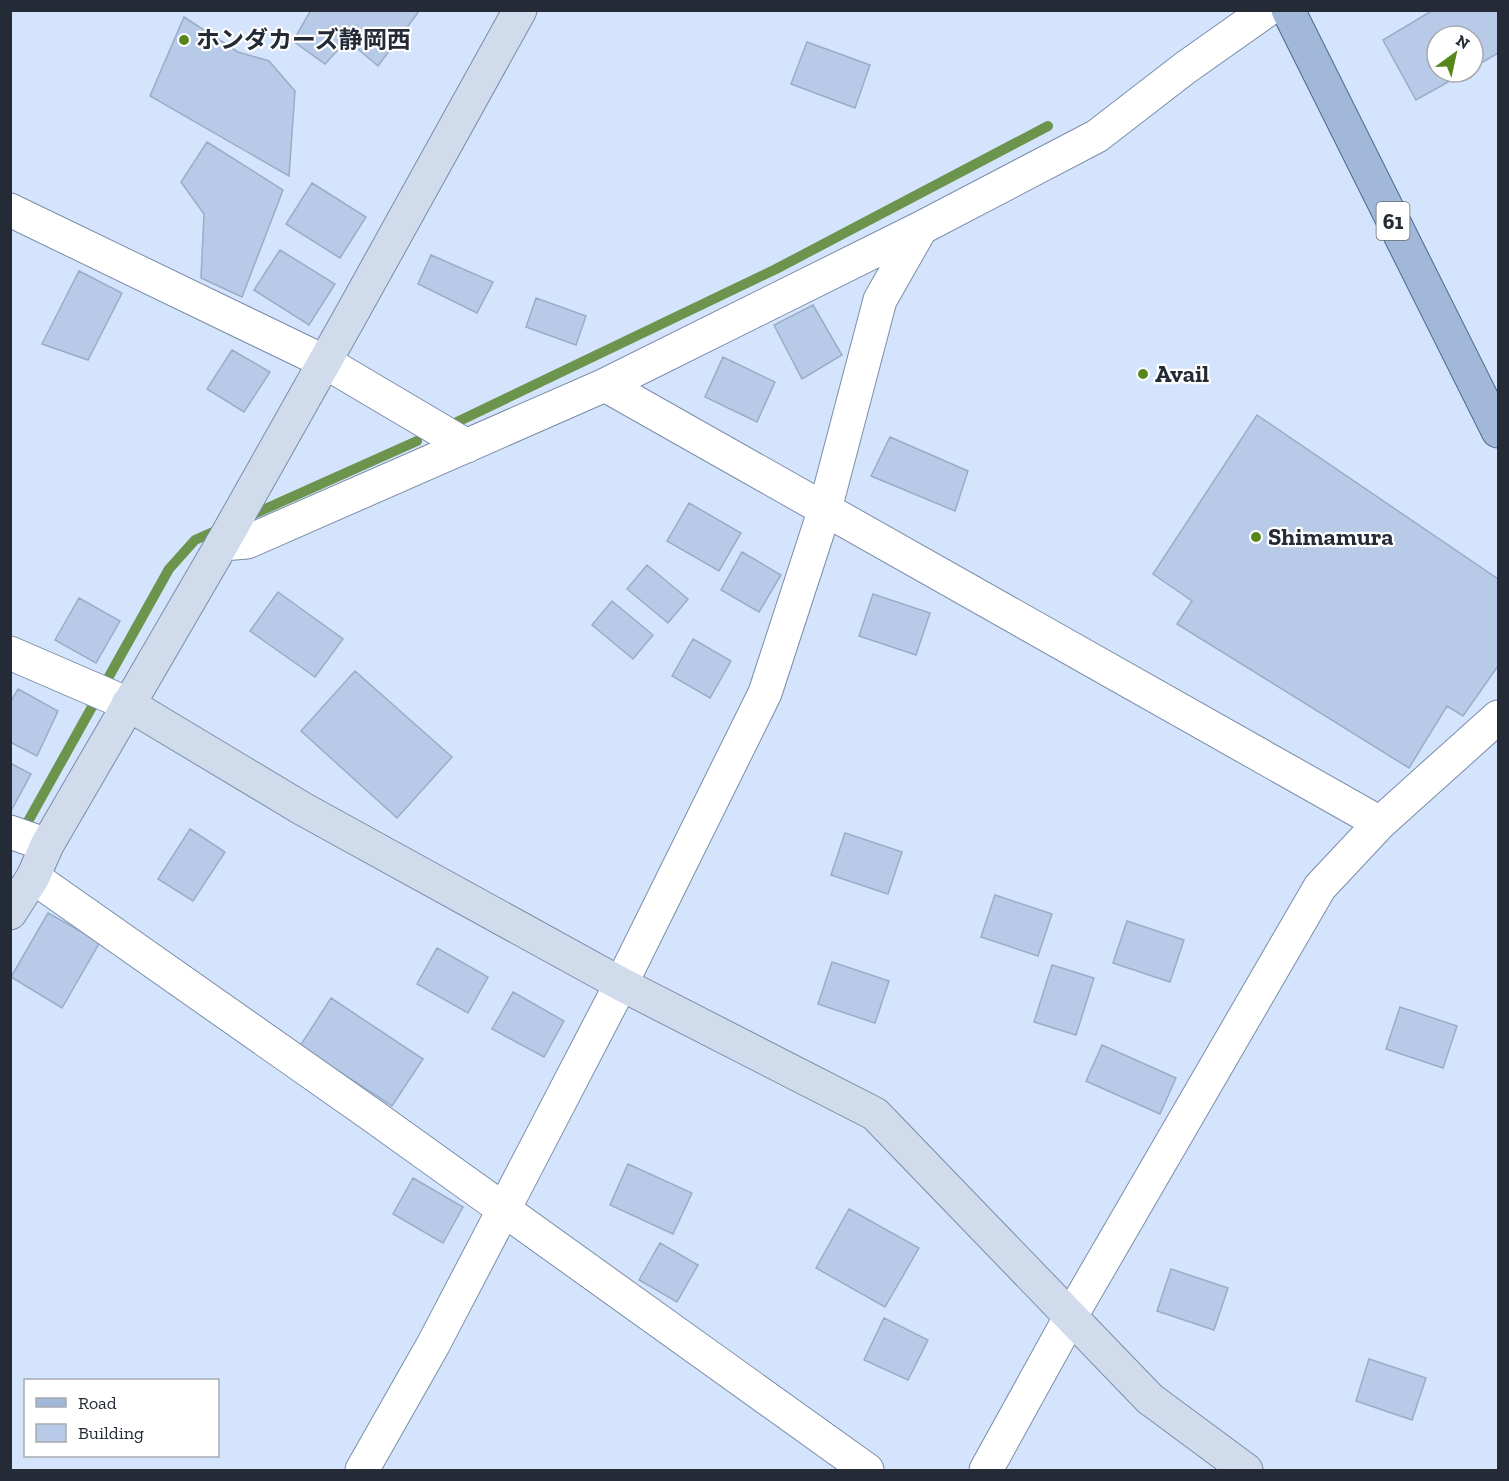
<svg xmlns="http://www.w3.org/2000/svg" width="1509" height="1481" font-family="'Zilla Slab','Noto Sans JP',serif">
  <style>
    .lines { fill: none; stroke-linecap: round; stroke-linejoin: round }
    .stream { stroke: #6d944c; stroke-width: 10 }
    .building { fill: #b7cbe8; stroke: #99acc8; stroke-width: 1.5 }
    .street-casing { stroke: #7b8da9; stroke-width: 35 }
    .secondary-casing { stroke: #7b8da9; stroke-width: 35 }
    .primary-casing { stroke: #4d6790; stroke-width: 35 }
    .street { stroke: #fff; stroke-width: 33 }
    .secondary { stroke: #d0dbec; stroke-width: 33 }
    .primary { stroke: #a1b8d9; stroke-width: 33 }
    .poi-dot { fill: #55871c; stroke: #fff; stroke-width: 2 }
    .labels { text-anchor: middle; stroke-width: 4.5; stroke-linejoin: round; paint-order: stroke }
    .shield { fill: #fff; stroke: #666b72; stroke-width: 1.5 }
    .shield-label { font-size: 22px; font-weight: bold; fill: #242b36 }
    .poi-label { font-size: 24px; font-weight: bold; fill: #242b36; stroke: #fff; text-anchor: start }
  </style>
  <rect width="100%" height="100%" fill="#d4e4fc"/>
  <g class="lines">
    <path class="stream" d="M 457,422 L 776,269 L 1048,126
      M 247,517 L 417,441
      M 20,823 L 26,825 L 169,569 L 195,540 L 222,528"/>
  </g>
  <path class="building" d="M 311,10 L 420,10 L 378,66 L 347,40 L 325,64 L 293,41 Z
    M 1433,10 L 1498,10 L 1498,53 L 1473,68 L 1473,36 L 1437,36 L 1437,72 L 1466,72 L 1416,100 L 1383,40 Z
    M 184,17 L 238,52 L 269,61 L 295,91 L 289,176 L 150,96 Z
    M 807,42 L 870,65 L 855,108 L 791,84 Z
    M 207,142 L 283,190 L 242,297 L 201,278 L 204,214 L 181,182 Z
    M 312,183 L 366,217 L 340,258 L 286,224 Z
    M 280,250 L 335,284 L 309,325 L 254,290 Z
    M 431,255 L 493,282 L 477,313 L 418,284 Z
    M 79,271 L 122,293 L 88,360 L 42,344 Z
    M 536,298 L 586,316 L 576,345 L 526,327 Z
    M 813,305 L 842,355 L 802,379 L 774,325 Z
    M 232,350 L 270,372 L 244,412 L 207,389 Z
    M 723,357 L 775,382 L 757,422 L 705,397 Z
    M 1257,415 L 1498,579 L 1498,666 L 1463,716 L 1447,706 L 1409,768 L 1177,624 L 1192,601 L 1153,574 Z
    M 890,437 L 968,471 L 955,511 L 871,476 Z
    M 689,503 L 741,533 L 719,571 L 667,541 Z
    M 742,552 L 781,575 L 759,612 L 721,590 Z
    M 647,565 L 688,599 L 668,623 L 627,589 Z
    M 278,592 L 343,639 L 315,677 L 250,631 Z
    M 873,594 L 930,613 L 916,655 L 859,636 Z
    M 79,598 L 120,621 L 96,663 L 55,640 Z
    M 612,601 L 653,635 L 633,659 L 592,625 Z
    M 693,639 L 731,661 L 710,698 L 672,676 Z
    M 355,671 L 452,757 L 397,818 L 301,731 Z
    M 18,689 L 58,711 L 37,756 L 10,742 L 10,703 Z
    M 10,763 L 31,774 L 12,809 L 10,808 Z
    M 190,829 L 225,852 L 193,901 L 158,879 Z
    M 845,833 L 902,852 L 888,894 L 831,875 Z
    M 995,895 L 1052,914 L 1038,956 L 981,937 Z
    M 48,913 L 100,942 L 62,1008 L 11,977 Z
    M 1127,921 L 1184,940 L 1170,982 L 1113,963 Z
    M 437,948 L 488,977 L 468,1013 L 417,984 Z
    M 832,962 L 889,981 L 875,1023 L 818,1004 Z
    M 1052,965 L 1094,978 L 1076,1035 L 1034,1022 Z
    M 513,992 L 564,1021 L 544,1057 L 492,1029 Z
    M 331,998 L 423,1059 L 392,1106 L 300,1046 Z
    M 1400,1007 L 1457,1026 L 1443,1068 L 1386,1049 Z
    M 1102,1045 L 1176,1078 L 1160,1114 L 1086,1081 Z
    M 628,1164 L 692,1193 L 673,1234 L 610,1205 Z
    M 413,1178 L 463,1207 L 443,1243 L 393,1214 Z
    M 849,1209 L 919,1248 L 885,1307 L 816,1268 Z
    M 660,1243 L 698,1265 L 677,1302 L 639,1280 Z
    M 1171,1269 L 1228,1288 L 1214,1330 L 1157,1311 Z
    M 884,1318 L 928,1340 L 908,1380 L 864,1360 Z
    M 1369,1359 L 1426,1378 L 1412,1420 L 1356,1401 Z"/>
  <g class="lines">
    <g class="street-casing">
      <path id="street" d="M 10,210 L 325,362 L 467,446
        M 605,385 L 1380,823
        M 222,544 L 247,542 L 605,385 L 921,228 L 1097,136 L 1185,68 L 1267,10
        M 10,653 L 128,704
        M 10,832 L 47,845
        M 33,877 L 369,1113 L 867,1470
        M 362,1470 L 433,1345 L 503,1211 L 621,984 L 765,693 L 825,509 L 880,300 L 921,228
        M 986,1470 L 1071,1316 L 1320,887 L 1380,823 L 1498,717"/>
    </g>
    <g class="secondary-casing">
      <path id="secondary" d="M 128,704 L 303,809 L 621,984 L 875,1114 L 1150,1399 L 1246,1470
        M 10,913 L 33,877 L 47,845 L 222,544 L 351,315 L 520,10"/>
    </g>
    <g class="primary-casing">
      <path id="primary" d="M 1288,10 L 1498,431"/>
    </g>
    <use href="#street" class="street"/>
    <use href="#secondary" class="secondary"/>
    <use href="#primary" class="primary"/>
  </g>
  <g class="poi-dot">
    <circle cx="184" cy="40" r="6"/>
    <circle cx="1143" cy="374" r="6"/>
    <circle cx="1256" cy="537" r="6"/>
  </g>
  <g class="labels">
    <rect class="shield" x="1376.5" y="202" width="33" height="38" rx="4.5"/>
    <g class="shield-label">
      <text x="1393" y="229">61</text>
    </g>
    <g class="poi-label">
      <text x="196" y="48">ホンダカーズ静岡西</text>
      <text x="1155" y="382">Avail</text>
      <text x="1268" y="545">Shimamura</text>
    </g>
  </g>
  <rect width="1509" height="1481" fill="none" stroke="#242b36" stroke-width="24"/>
  <rect x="24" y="1379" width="195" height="78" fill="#ffffff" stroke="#a7aaaf" stroke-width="1.5"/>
  <rect x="36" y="1398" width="30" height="9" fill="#a1b8d9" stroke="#a7aaaf" stroke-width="1.5"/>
  <text x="78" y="1409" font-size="18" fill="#242b36">Road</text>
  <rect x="36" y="1424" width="30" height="18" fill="#b7cbe8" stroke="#a7aaaf" stroke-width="1.5"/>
  <text x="78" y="1439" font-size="18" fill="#242b36">Building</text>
  <g transform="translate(1455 54) rotate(33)"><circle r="28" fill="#ffffff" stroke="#a7aaaf" stroke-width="1.5"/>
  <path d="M0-4.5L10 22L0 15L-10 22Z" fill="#55871c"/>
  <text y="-9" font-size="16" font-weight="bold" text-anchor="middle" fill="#242b36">N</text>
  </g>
</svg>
